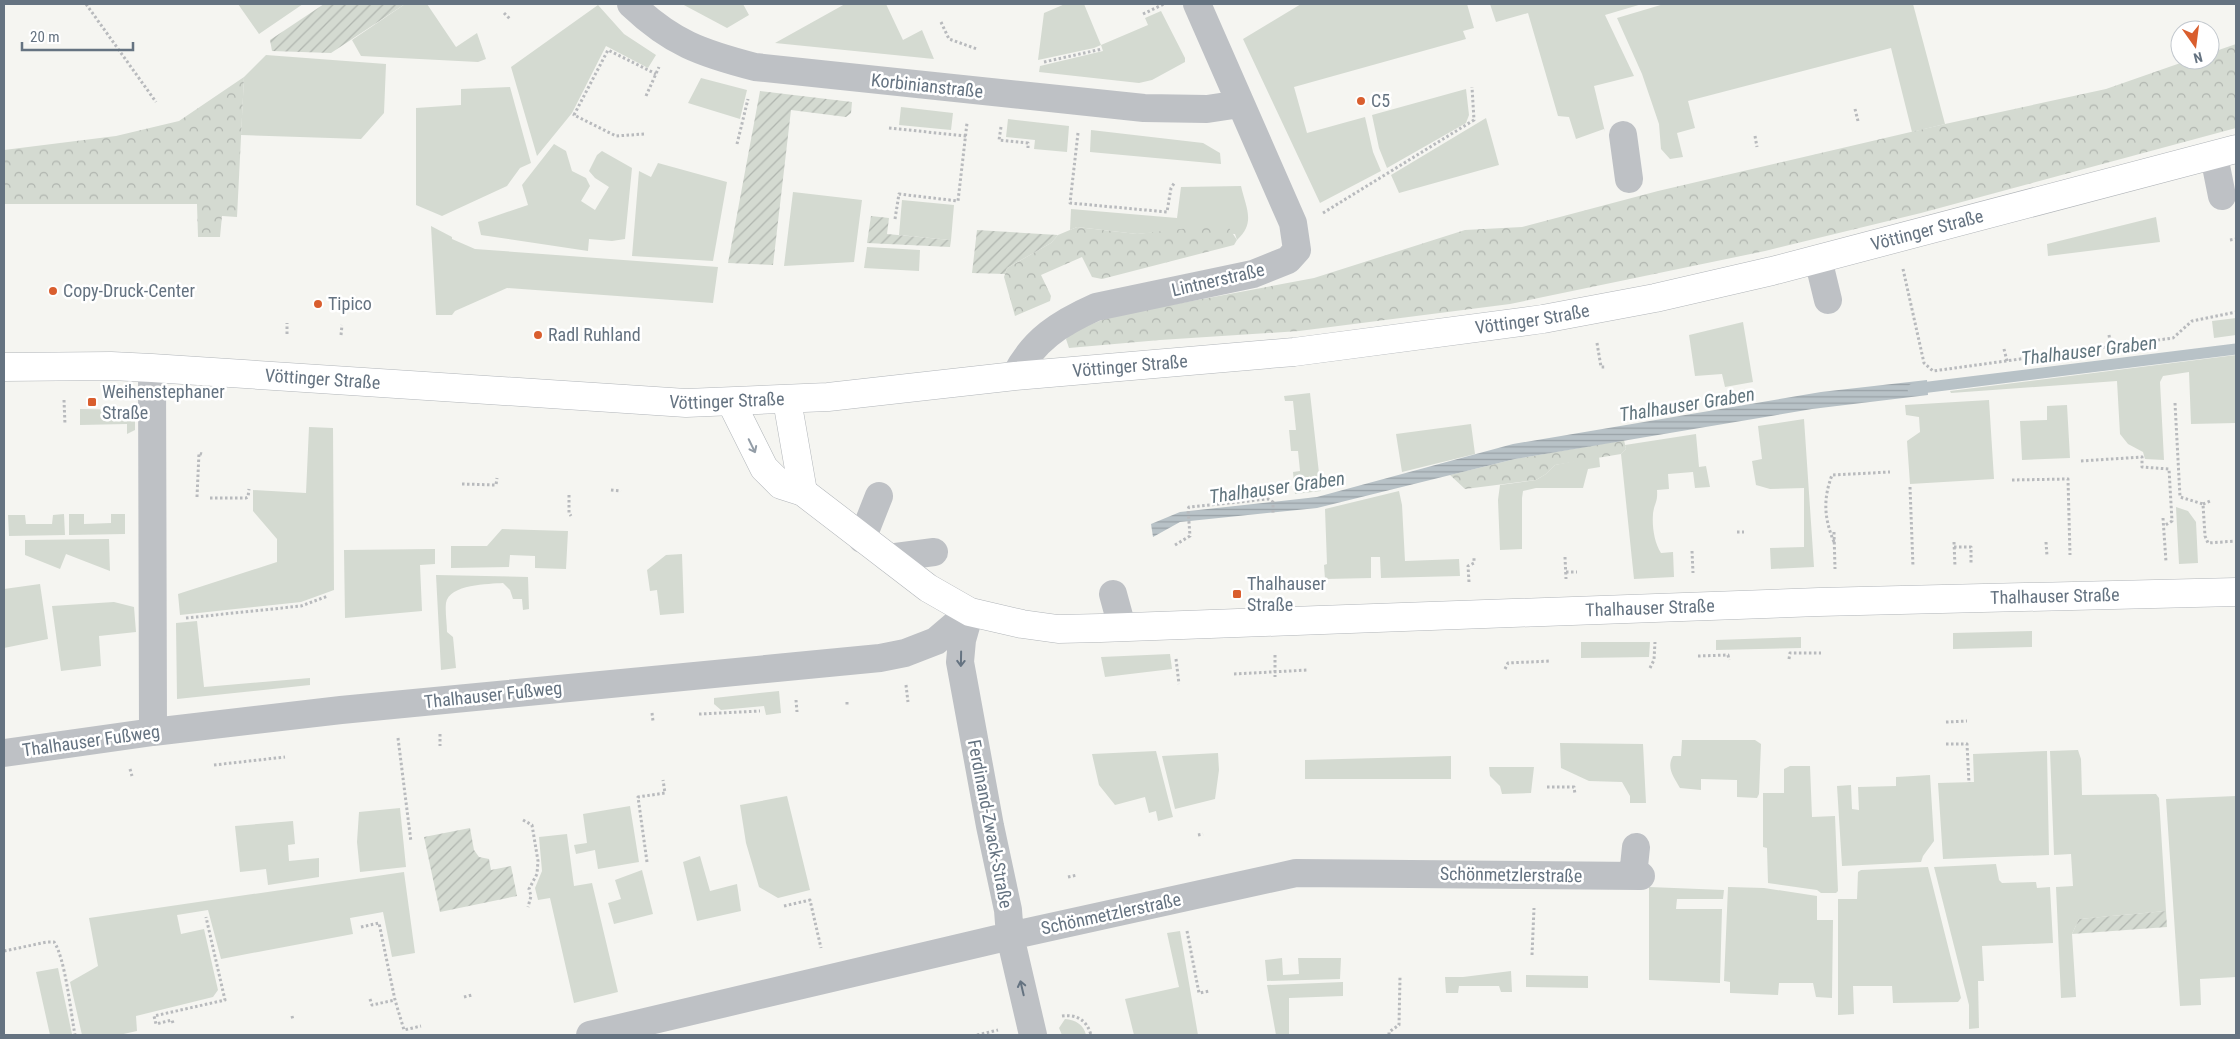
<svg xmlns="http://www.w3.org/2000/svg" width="2240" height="1039" font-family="'Roboto Condensed',sans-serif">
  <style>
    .grass { fill: #d4dad1 }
    .forest { fill: url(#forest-crowns) }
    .garden { fill: url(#garden-furrows) }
    .water { fill: url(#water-rules) }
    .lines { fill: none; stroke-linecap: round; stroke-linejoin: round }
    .stream { stroke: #b8c2c7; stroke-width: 11 }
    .major-casing { stroke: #b1b5b9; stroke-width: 29 }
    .path { stroke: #b8babd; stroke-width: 3; stroke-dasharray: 2.5 2.5; stroke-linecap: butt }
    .minor { stroke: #bec1c5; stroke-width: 28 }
    .major { stroke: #fff; stroke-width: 28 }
    .oneway { stroke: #939da7 }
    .oneway2 { stroke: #657381 }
    .poi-dot { fill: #d95e2e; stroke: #fff; stroke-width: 2 }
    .labels { text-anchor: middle; stroke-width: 5; stroke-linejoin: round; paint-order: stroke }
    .street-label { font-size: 18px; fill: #657381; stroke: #fff }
    .poi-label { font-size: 18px; fill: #657381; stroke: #fff; text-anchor: start }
    .water-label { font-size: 19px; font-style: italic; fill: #61757e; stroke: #fff }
  </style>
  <defs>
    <pattern id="forest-crowns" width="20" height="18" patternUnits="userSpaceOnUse" patternTransform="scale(1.25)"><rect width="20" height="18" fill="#d4dad1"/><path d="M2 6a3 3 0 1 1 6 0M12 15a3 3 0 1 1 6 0" fill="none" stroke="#b0b5af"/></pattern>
    <pattern id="garden-furrows" width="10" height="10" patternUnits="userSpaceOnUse" patternTransform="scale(1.25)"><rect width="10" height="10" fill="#d4dad1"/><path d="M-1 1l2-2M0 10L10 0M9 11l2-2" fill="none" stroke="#b0b5af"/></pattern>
    <pattern id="water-rules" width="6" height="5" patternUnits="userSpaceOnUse" patternTransform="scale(1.25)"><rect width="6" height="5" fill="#b8c2c7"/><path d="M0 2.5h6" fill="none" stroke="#99a2a7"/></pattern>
  </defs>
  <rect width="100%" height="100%" fill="#f5f5f1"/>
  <path class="grass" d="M 238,4 L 303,4 L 259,34 Z
    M 405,4 L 427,4 L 456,47 L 477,33 L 486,59 L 478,62 L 361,56 L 352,40 Z
    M 682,4 L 743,4 L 749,15 L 727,28 Z
    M 845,4 L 886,4 L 903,40 L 922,30 L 934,59 L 775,43 Z
    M 1065,4 L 1084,4 L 1101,45 L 1148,25 L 1145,18 L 1161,11 L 1185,58 L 1185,62 L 1152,80 L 1139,83 L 1039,72 L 1040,66 L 1103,51 L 1101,45 L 1094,48 L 1038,60 L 1044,13 Z
    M 1301,4 L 1467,4 L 1474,28 L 1463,31 L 1466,39 L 1294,87 L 1307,133 L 1365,117 L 1373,152 L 1381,171 L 1320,203 L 1243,39 Z
    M 1490,4 L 1642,4 L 1605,15 L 1634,76 L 1594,86 L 1605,132 L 1604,129 L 1576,139 L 1569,117 L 1558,116 L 1528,13 L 1496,22 Z
    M 1664,4 L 1913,4 L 1945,124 L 1912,132 L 1891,48 L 1688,101 L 1695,128 L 1677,133 L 1683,157 L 1670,159 L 1661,149 L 1659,124 L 1642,74 L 1617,18 Z
    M 598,5 L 624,34 L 656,55 L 648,68 L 606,46 L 572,113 L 537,156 L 511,67 Z
    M 266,55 L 386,64 L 384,113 L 361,139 L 241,135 L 244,77 Z
    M 701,78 L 747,90 L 740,119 L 688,103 Z
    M 510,87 L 531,163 L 520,168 L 507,186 L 442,216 L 416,205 L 416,108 L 461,105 L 461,89 Z
    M 1466,89 L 1469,115 L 1466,123 L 1387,168 L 1379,148 L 1372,115 Z
    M 901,107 L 953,113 L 951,130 L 899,125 Z
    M 1486,118 L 1499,165 L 1399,193 L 1391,175 Z
    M 1008,119 L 1069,126 L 1067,152 L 1034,149 L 1035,140 L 1006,137 Z
    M 1091,130 L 1203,143 L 1220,153 L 1221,164 L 1090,152 Z
    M 554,144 L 566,151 L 572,171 L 586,178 L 590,186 L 581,201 L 595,210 L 609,187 L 595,178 L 589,171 L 597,155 L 602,151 L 632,168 L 625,239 L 612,241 L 589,239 L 588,251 L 481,235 L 478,222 L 528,205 L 522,185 Z
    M 658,163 L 727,182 L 713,261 L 632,256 L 639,171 L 651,177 Z
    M 1241,186 C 1246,208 1256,223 1237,240 L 1235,234 L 1170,231 L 1137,234 L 1077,227 L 1070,230 L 1071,209 L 1177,218 L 1181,187 Z
    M 793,192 L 862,200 L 854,262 L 784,266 Z
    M 902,200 L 954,205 L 951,240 L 899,235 Z
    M 2156,217 L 2160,242 L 2048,256 L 2047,244 Z
    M 431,226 L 452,237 L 452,239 L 475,249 L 718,267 L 713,303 L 507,288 L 455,311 L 452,315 L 436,315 Z
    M 867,247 L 920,250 L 919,271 L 864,268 Z
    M 2236,318 L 2236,335 L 2214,338 L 2212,321 Z
    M 1743,322 L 1753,382 L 1725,387 L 1722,374 L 1695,376 L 1689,335 Z
    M 2236,355 L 2236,423 L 2191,424 L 2189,372 L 2163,376 L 2160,382 L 2164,460 L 2145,459 L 2143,452 L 2128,444 L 2120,434 L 2117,381 L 1951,393 L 1950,391 Z
    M 1310,393 L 1321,491 L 1295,494 L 1293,472 L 1300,471 L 1298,451 L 1291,451 L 1289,430 L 1296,430 L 1293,401 L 1285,401 L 1284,396 Z
    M 1989,400 L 1994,479 L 1910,484 L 1907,441 L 1920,432 L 1919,417 L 1906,415 L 1905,405 Z
    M 2067,405 L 2070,458 L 2022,460 L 2020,421 L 2047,420 L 2047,406 Z
    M 80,409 L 135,410 L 135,430 L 127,434 L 127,424 L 80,425 Z
    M 1804,419 L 1814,567 L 1771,569 L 1770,548 L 1804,547 L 1804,488 L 1770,489 L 1756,485 L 1752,461 L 1762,459 L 1758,426 Z
    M 1471,424 L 1475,454 L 1402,472 L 1396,434 Z
    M 309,427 L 333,428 L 334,590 L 301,602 L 180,615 L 178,594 L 277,562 L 277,539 L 253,511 L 253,490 L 306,493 Z
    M 1696,434 L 1699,467 L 1706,466 L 1710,487 L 1695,488 L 1693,472 L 1668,474 L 1669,489 L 1657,490 C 1658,503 1654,504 1653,514 C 1652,526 1654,542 1661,553 L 1673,552 L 1674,577 L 1634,579 L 1621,454 L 1626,449 L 1625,445 Z
    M 1599,456 L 1600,467 L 1588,469 L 1583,488 L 1536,488 L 1523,491 L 1522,498 L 1522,549 L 1500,550 L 1498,500 L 1500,485 L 1536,480 L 1546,474 L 1555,465 Z
    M 1399,491 L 1402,505 L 1405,561 L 1459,559 L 1460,576 L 1381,578 L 1380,557 L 1371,557 L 1371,578 L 1325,579 L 1324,565 L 1327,564 L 1325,509 Z
    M 2176,507 L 2188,511 L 2196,522 L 2198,563 L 2179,564 Z
    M 64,514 L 65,535 L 9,536 L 8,515 L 25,515 L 26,524 L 52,524 L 53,515 Z
    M 69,514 L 84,514 L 84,524 L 111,523 L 111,514 L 125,514 L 125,534 L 69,535 Z
    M 502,529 L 568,531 L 566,569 L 535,568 L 535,556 L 510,555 L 509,567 L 451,568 L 451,546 L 487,546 Z
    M 109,539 L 110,571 L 66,554 L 60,569 L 25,555 L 25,540 Z
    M 435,549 L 435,564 L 420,565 L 422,611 L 345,618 L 344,550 Z
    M 682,554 L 684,613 L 660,615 L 657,590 L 650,591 L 647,570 L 666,555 Z
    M 436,575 L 528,577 L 529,609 L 523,610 L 522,599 L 513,599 L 510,590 L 503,583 C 489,584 449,584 446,603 C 445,612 447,623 447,632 L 453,637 L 456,668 L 441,670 Z
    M 40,584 L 48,639 L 4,648 L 4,589 Z
    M 114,602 L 134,607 L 136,632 L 99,636 L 101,666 L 61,671 L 52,606 Z
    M 197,621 L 204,687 L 310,678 L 310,685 L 177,699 L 176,623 Z
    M 2032,631 L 2032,647 L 1953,649 L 1953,633 Z
    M 1801,637 L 1801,648 L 1716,650 L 1716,640 Z
    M 1581,642 L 1650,642 L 1649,657 L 1581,658 Z
    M 1170,654 L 1172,669 L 1105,677 L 1101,657 Z
    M 779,691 L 781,713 L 766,715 L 764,706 L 721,710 L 714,704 L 714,698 Z
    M 1682,740 L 1755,740 L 1761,744 L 1759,794 L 1757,798 L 1737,797 L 1737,780 L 1701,779 L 1701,790 L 1680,788 C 1674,777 1666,768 1673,756 L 1681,756 Z
    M 1560,743 L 1643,744 L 1646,803 L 1630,803 L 1630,796 L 1622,782 L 1589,781 L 1561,768 Z
    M 2078,750 L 2081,759 L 2082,795 L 2156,794 L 2159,798 L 2166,911 L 2079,919 L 2072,934 L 2076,997 L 2061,998 L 2056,887 L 2073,886 L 2071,854 L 2054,855 L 2050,751 Z
    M 1156,751 L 1173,817 L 1158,821 L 1156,811 L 1149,813 L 1145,797 L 1115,805 L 1099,785 L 1092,754 Z
    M 2047,751 L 2049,855 L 1943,859 L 1938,783 L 1974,782 L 1973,754 Z
    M 1218,753 L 1219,770 L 1215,799 L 1175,809 L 1162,756 Z
    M 1451,756 L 1451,779 L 1305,779 L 1305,760 Z
    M 1790,766 L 1810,766 L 1812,817 L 1835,816 L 1838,891 L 1836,893 L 1821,893 L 1817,890 L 1768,883 L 1767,848 L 1763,847 L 1763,793 L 1784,793 L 1784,769 Z
    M 1489,767 L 1534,767 L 1531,793 L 1502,794 L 1500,786 L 1490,776 Z
    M 1930,775 L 1934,841 L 1923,856 L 1921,862 L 1842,866 L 1837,786 L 1851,785 L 1852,809 L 1859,810 L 1858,787 L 1896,786 L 1896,777 Z
    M 787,796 L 810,890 L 778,898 L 759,887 L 746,843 L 740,805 Z
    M 2236,796 L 2236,977 L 2200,979 L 2201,1005 L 2180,1006 L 2166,799 Z
    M 630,806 L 639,862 L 598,869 L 595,850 L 576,854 L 574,845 L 587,843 L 583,814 Z
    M 400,808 L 406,867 L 360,872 L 357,842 L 359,812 Z
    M 293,821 L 295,844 L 288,845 L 289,861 L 319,858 L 319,877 L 268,885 L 266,869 L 240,872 L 235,826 Z
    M 567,834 L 574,886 L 592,883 L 618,992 L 574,1003 L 550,898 L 538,900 L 535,888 L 542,871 L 539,837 Z
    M 700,856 L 710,891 L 737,884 L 741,911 L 697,921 L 683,862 Z
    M 1996,864 L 1999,880 L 2002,883 L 2036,882 L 2037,888 L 2050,887 L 2053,943 L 1982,946 L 1984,981 L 1978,981 L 1979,1028 L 1969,1029 L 1969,1005 L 1934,867 Z
    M 1928,867 L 1961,998 L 1958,1002 L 1893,1003 L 1892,986 L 1853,986 L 1854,1014 L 1838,1015 L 1838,899 L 1857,899 L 1858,872 L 1861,870 Z
    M 642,870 L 653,914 L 614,924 L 608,903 L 621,899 L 615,880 Z
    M 404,872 L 415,953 L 392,957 L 383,912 L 350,918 L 353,934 L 221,959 L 208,910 L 177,915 L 181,934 L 204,929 L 218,990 L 213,997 L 136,1016 L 137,1031 L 119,1035 L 82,1035 L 70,982 L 98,966 L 89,918 Z
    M 1649,887 L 1724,890 L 1723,899 L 1677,899 L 1676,909 L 1722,909 L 1720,983 L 1649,980 Z
    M 1728,887 L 1764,888 L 1817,896 L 1817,920 L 1833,920 L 1832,998 L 1816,997 L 1813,983 L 1779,983 L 1778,995 L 1730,993 L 1730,982 L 1724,981 Z
    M 1180,931 L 1198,1035 L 1134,1035 L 1125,999 L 1179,987 L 1167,933 Z
    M 1282,958 L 1283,975 L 1299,974 L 1298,958 L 1341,958 L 1340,979 L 1267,981 L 1265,960 Z
    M 58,968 L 72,1034 L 50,1035 L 36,972 Z
    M 1511,971 L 1512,992 L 1501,992 L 1499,986 L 1459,986 L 1458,993 L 1446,993 L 1445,977 L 1463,977 Z
    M 1526,975 L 1588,976 L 1588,988 L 1526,987 Z
    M 1343,982 L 1343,996 L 1289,998 L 1289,1035 L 1276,1035 L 1267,985 Z
    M 1065,1019 C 1076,1020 1084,1025 1086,1035 L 1062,1035 L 1059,1028 Z"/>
  <path class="forest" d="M 2236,44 L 2236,128 L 1921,213 L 1765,251 L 1510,304 L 1299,331 L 1160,340 L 1069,348 L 1066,339 L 1072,332 L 1112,316 L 1314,278 L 1465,230 L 1522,227 L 1658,191 L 1945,124 L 2106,89 L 2189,60 L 2210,60 L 2210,53 Z
    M 244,77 L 237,217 L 222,216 L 220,237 L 198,237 L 197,204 L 4,204 L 4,150 L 116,136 L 179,121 Z
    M 1216,225 L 1229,228 L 1237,240 L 1234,245 L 1102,279 L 1092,277 L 1082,257 L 1041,275 L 1051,296 L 1050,301 L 1015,316 L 1004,277 L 1007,268 L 1051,243 L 1058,235 L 1077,227 L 1137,234 Z
    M 1624,440 L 1626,449 L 1621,454 L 1555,465 L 1546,474 L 1536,480 L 1465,489 L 1450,475 L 1515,459 Z"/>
  <path class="garden" d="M 324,4 L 405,4 L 331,53 L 272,51 L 270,40 Z
    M 760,91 L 852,102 L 851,113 L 846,117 L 791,110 L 773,265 L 728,263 Z
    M 871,216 L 889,218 L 887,234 L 951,240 L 950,247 L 867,243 Z
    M 977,230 L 1058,235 L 1051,243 L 1007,268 L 1005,274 L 972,273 Z
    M 470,828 L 474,850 L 479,857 L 489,859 L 491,870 L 511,866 L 517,896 L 440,912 L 424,837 Z
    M 2166,911 L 2167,927 L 2072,934 L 2079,919 Z"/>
  <path class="water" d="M 1927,380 L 1928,395 L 1812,409 L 1515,459 L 1317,508 L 1180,522 L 1153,537 L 1151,524 L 1180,512 L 1317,497 L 1513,444 L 1821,392 Z"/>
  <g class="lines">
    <path class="stream" d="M 1913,389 L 2236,349"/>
    <g class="major-casing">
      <g id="major">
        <path id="s1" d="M 4,367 L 111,366 L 152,368 L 686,403 L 828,397 L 1015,376 L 1294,352 L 1543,319 L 1655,298 L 1772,271 L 2236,149"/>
        <path d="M 787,400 L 803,492"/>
        <path id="s2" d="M 731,402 L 764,468 L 781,485 L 803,492 L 928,588 L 970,612 L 1022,624 L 1058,629 L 1101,628 L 1819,602 L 2236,592"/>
      </g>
    </g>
    <path class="path" d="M 86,4 L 156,102
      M 504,13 L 510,19
      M 1143,14 L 1164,4
      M 941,22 L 949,39 L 977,49
      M 1044,62 L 1102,49
      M 646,96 L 659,67
      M 1855,109 L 1858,121
      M 1001,127 L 999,140 L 1028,143 L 1028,148
      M 889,128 L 966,136
      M 1078,133 L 1070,203 L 1167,212 L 1171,188 L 1175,182
      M 644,134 L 616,136 L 574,115 L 608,50 L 656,74
      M 1755,136 L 1757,147
      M 737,144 L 748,99
      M 1323,213 L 1474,120 L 1472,87
      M 895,219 L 899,194 L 958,201 L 967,123
      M 2230,240 L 2236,239
      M 1903,269 L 1924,363 L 1933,371 L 2173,338 L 2192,321 L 2236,312
      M 287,334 L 287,323
      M 341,335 L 342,325
      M 2109,335 L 2111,347
      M 1597,343 L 1601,367 L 1606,367
      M 2004,349 L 2007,361
      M 64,400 L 65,425
      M 2175,403 L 2180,497 L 2203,504 L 2205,536 L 2208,543 L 2236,541
      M 2081,461 L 2142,457 L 2142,467 L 2169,469 L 2172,521 L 2164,526
      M 2012,480 L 2068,479 L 2070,555
      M 462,484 L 496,485 L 497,478
      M 1910,487 L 1913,567
      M 611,490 L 621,491
      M 569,495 L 569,513 L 571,516
      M 197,497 L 199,453 L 202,454
      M 210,498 L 246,498 L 248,497 L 249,489
      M 2203,504 L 2210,501
      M 2163,518 L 2166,562
      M 1737,532 L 1744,532
      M 1834,532 L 1835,569
      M 1834,542 C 1824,518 1823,499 1832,475 L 1890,472
      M 1954,542 L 1955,567
      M 2046,542 L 2047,556
      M 1175,545 L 1190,536 L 1188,509 L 1189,507 L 1268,499 L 1273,502 L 1273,515
      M 1954,547 L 1971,547 L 1971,565
      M 1692,551 L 1693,573
      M 1565,557 L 1566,579
      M 1566,572 L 1577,572
      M 1469,582 L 1468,566 L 1474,563 L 1474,558
      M 186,618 L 301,606 L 328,596
      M 1275,655 L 1275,677
      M 1698,656 L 1728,655 L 1729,660
      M 1176,659 L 1179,684
      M 1789,659 L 1790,653 L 1821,653
      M 1650,668 L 1654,660 L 1655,642
      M 1505,669 L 1508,663 L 1550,661
      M 1234,674 L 1308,670
      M 906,685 L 908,702
      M 796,700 L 797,712
      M 847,702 L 847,707
      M 652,713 L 653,721
      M 699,714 L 760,711
      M 1946,722 L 1967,721
      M 440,734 L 440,746
      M 398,738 L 411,842
      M 1946,744 L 1967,744 L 1969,783
      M 214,765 L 285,757
      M 130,769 L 132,776
      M 1547,787 L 1574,787 L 1575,794
      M 523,820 L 532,825 L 538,861 L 537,874 L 529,889 L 531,896 L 528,907
      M 1198,835 L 1203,834
      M 647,862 L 638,797 L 665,793 L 663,780
      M 1068,877 L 1077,875
      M 784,906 L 810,900 L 821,948
      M 361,927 L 379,923 L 395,1000 L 404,1030 L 421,1026
      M 1187,931 L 1199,993 L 1210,991
      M 4,951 L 47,942 L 54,942 C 65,957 71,1014 75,1035
      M 1532,955 L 1534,908
      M 464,997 L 472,995
      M 370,999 L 372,1005 L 395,1000
      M 292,1016 L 293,1020
      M 1062,1016 C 1078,1014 1087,1021 1091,1035
      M 173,1023 L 172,1020 L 156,1024 L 154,1016 L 225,1000 L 206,917
      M 977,1035 L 998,1030
      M 1389,1035 L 1389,1032 L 1399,1025 L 1400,977"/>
    <path class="minor" d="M 631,4 C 672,43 701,53 755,67 L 1144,108 L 1207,109 L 1240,104
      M 1623,135 L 1629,179
      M 2214,156 L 2222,196
      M 1818,259 L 1828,300
      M 152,368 L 153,732
      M 1015,376 C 1033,340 1060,323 1096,307 L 1253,274 L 1288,260 L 1297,250 L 1293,223 L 1197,4
      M 862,539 L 879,496
      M 888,558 L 934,552
      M 1113,594 L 1122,627
      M 970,612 L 962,640 L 960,662 L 990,826 L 1008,910 L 1010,936 L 1033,1035
      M 4,753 L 153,732 L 341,710 L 880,658 L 905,653 L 936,641 L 970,612
      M 1633,876 L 1636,847
      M 590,1035 L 1010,936 L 1296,873 L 1641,876"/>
    <use href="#major" class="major"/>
  </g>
  <defs><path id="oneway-shaft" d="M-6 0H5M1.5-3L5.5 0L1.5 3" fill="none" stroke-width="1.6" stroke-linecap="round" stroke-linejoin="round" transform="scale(1.25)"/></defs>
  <use class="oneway" href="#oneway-shaft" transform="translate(752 446) rotate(64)"/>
  <g class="oneway2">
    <use href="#oneway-shaft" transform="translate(961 659) rotate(91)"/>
    <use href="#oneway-shaft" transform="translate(1022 988) rotate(-103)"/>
  </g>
  <g class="poi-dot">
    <circle cx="1361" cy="101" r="5"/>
    <circle cx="53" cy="291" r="5"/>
    <circle cx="318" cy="304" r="5"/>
    <circle cx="538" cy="335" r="5"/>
    <rect x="87" y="397" width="10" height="10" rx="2.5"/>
    <rect x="1232" y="589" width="10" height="10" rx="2.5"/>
  </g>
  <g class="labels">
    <g class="street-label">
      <text transform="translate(927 86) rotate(6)" y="6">Korbinianstraße</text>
      <text dy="6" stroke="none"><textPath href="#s1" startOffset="1939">Vöttinger Straße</textPath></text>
      <text transform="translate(1218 280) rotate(-13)" y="6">Lintnerstraße</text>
      <text dy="6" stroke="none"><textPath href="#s1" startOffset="1534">Vöttinger Straße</textPath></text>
      <text dy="6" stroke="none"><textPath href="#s1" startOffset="1129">Vöttinger Straße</textPath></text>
      <text dy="6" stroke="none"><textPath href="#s1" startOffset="319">Vöttinger Straße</textPath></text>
      <text dy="6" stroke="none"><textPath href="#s1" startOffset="724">Vöttinger Straße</textPath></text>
      <text dy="6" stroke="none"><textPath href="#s2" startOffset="1414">Thalhauser Straße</textPath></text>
      <text dy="6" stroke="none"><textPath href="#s2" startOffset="1009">Thalhauser Straße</textPath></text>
      <text transform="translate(493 695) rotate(-6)" y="6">Thalhauser Fußweg</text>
      <text transform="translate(91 741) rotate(-8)" y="6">Thalhauser Fußweg</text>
      <text transform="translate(990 824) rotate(79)" y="6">Ferdinand-Zwack-Straße</text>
      <text transform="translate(1511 875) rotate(1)" y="6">Schönmetzlerstraße</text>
      <text transform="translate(1111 914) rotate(-12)" y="6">Schönmetzlerstraße</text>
    </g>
    <g class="poi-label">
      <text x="1371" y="107">C5</text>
      <text x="63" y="297">Copy-Druck-Center</text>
      <text x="328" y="310">Tipico</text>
      <text x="548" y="341">Radl Ruhland</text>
      <text x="102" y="398">Weihenstephaner<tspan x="102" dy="21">Straße</tspan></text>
      <text x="1247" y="590">Thalhauser<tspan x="1247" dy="21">Straße</tspan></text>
    </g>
    <g class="water-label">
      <text transform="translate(2089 350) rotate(-7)" y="7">Thalhauser Graben</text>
      <text transform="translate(1687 404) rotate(-9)" y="7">Thalhauser Graben</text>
      <text transform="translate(1277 487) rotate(-8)" y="7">Thalhauser Graben</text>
    </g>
  </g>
  <rect width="2240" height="1039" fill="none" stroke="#657381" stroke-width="10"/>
  <g transform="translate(2195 45) rotate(166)"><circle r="24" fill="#ffffff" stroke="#c1c7cd"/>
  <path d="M0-4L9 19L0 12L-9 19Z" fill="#d95e2e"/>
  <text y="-8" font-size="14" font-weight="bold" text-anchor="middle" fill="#657381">N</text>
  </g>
  <path d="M22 42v8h111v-8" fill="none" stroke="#657381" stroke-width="2.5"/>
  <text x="30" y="42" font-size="15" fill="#657381" stroke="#ffffff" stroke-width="4" paint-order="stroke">20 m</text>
</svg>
